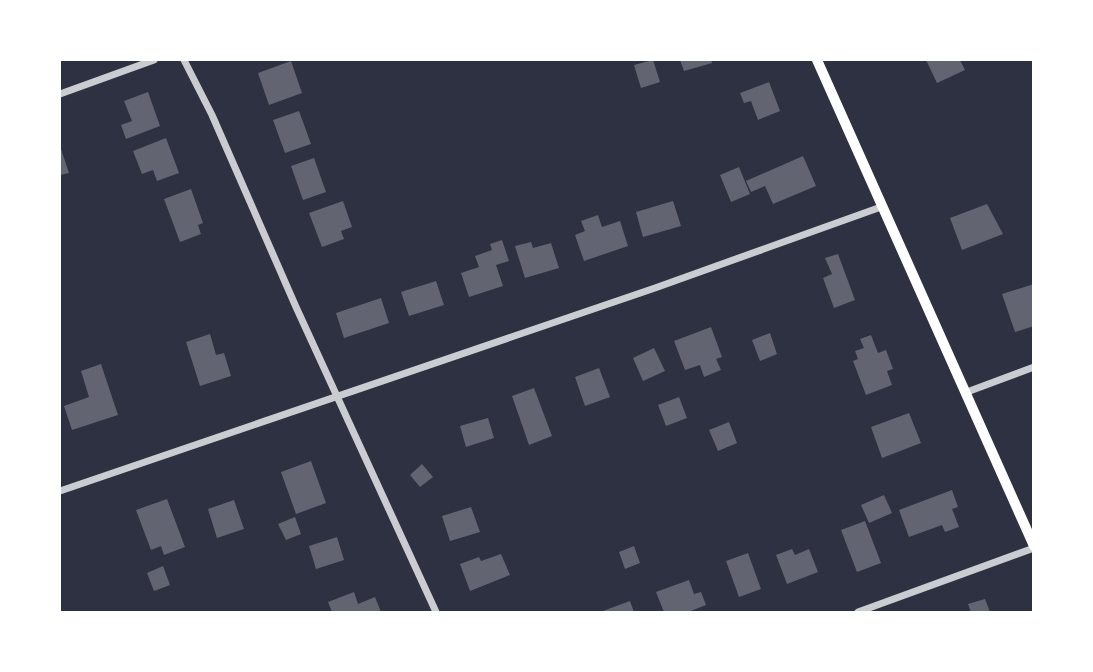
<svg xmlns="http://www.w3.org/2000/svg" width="1093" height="672" font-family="'Fira Sans',sans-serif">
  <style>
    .building { fill: #626471 }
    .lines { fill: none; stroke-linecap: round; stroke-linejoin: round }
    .minor { stroke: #caccd0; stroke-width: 7 }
    .secondary { stroke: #fff; stroke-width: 10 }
  </style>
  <rect width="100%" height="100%" fill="#2d3142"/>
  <path class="building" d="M 653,60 L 660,82 L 641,88 L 634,65 Z
    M 680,60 L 711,60 L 712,63 L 684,71 Z
    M 926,60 L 960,60 L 965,70 L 937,83 Z
    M 291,61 L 302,93 L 269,105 L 258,73 Z
    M 769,82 L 780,111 L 758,120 L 751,101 L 744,103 L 740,93 Z
    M 148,92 L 160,126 L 126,139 L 121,125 L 132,121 L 124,101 Z
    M 299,111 L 311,144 L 285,153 L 273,120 Z
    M 166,138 L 179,173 L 157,181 L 153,170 L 142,174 L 133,151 Z
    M 60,146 L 69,173 L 60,175 Z
    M 803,156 L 816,186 L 773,204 L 765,186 L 751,192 L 746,181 Z
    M 314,158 L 326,192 L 303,200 L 291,166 Z
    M 739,167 L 750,194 L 731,202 L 720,175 Z
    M 191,189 L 203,223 L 198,225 L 201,234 L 180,242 L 164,199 Z
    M 343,201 L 352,227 L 341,231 L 344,239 L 322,247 L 309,213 Z
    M 673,201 L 681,226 L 643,237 L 636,212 Z
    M 987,204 L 1003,234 L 962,250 L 950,218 Z
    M 598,215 L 602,227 L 620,221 L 628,246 L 584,261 L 575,235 L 585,231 L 581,221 Z
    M 502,240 L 509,261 L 496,265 L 503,286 L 469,297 L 461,273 L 479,267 L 475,256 L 492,250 L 490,244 Z
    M 531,242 L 533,248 L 551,243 L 559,268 L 525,278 L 515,246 Z
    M 838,254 L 855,300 L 834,308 L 823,278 L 832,274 L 825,258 Z
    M 436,281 L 444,305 L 409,316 L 401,292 Z
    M 1034,284 L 1034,326 L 1015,332 L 1002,294 Z
    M 381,298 L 389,323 L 344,338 L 336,313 Z
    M 711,327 L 722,357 L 716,359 L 721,370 L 704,377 L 700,365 L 685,370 L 674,341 Z
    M 770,333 L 777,354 L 760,361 L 752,340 Z
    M 210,334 L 216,355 L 224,353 L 231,376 L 200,386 L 186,342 Z
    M 871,335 L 878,353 L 886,350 L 893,369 L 887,371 L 892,385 L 866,395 L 853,361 L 858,359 L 855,351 L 864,348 L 860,339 Z
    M 654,348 L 665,371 L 643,381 L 633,358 Z
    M 101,364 L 118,415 L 72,430 L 64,406 L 89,397 L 81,371 Z
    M 599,368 L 610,397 L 585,406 L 575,377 Z
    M 534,388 L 552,436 L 529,445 L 512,396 Z
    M 679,397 L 687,418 L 666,426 L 658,405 Z
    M 909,413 L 921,443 L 882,458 L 871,427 Z
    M 488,418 L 494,438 L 466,447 L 460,426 Z
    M 729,422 L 737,443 L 718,451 L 709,430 Z
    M 311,461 L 326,503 L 296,514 L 281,472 Z
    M 422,464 L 433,477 L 420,487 L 410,475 Z
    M 952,490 L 958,507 L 952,509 L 959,527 L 945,532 L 942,525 L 909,537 L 899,510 Z
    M 884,495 L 892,513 L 869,523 L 861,505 Z
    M 167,499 L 185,547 L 164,555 L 161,546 L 151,550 L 136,510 Z
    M 234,500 L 244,529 L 217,538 L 208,509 Z
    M 471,507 L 480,532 L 450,541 L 442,516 Z
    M 295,517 L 301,534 L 286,540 L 278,524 Z
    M 865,521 L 881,563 L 857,572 L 841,530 Z
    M 337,537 L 344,560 L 316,569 L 309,546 Z
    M 634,546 L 640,563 L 625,569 L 619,552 Z
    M 792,549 L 795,555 L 809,549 L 818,572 L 787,584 L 776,555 Z
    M 748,553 L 761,589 L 739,597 L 726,561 Z
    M 501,554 L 510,575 L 470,591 L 460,564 L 479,557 L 481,561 Z
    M 163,566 L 170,585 L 154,591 L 147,573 Z
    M 689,580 L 694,594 L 701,592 L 706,605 L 688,612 L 664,612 L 656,592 Z
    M 354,592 L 358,604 L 375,597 L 381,612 L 332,612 L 328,602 Z
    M 985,599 L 990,612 L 971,612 L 968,604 Z
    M 630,601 L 634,612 L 600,612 Z"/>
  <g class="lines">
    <path class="minor" d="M 184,60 L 212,115 L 296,307 L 436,612
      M 60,94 L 154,60
      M 967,392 L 1034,367
      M 60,491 L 655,288 L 881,207
      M 858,612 L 1034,548"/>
    <path class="secondary" d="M 817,60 L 1034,546"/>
  </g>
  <rect width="1093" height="672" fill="none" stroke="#ffffff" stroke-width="122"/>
</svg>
